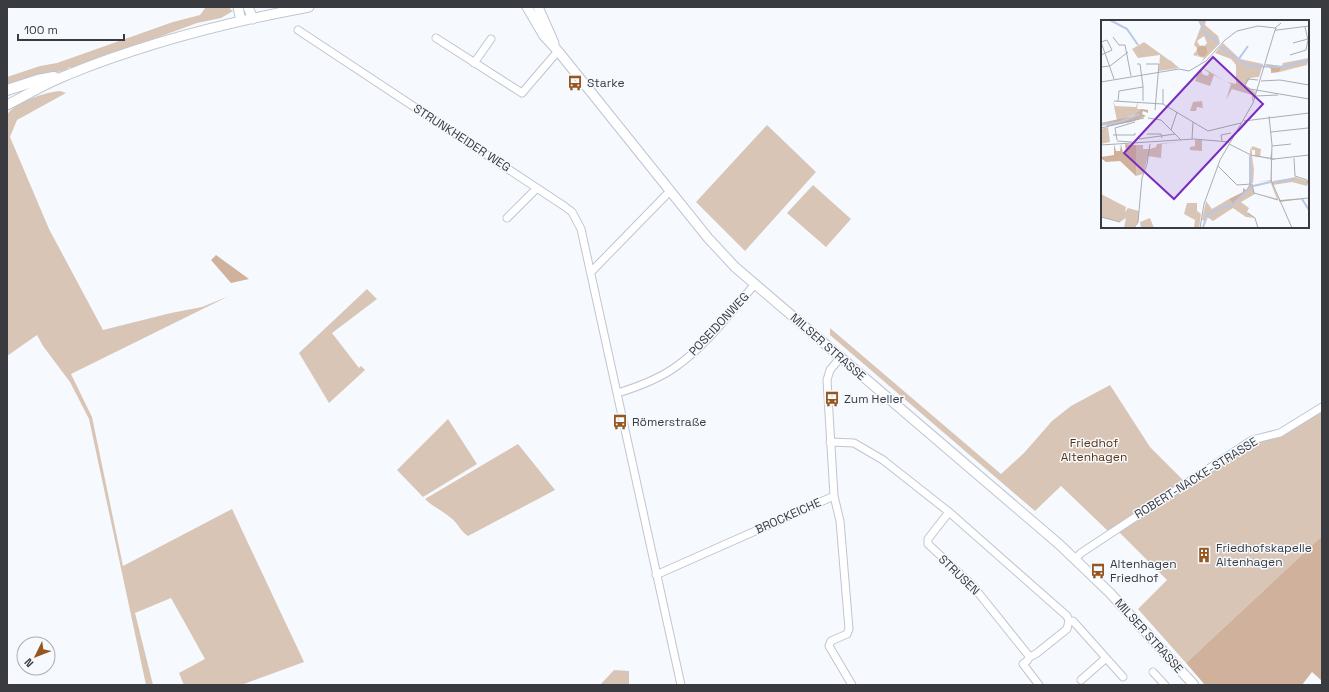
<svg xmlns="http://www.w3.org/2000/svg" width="1329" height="692" font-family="'Space Grotesk',sans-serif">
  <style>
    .green { fill: #d9c5b6 }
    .forest { fill: #d0b19c }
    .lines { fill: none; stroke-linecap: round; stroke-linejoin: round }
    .street-casing { stroke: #bfc5d2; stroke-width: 9 }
    .secondary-casing { stroke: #bfc5d2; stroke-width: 11 }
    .primary-casing { stroke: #bfc5d2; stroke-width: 12 }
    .street { stroke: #fff; stroke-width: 7 }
    .secondary { stroke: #fff; stroke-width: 9 }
    .primary { stroke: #fff; stroke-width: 10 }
    .labels { text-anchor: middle; stroke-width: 3; stroke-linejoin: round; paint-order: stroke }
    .poi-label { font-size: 12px; fill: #393b41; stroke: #f6f9fe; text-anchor: start }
    .street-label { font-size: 12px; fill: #393b41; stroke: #f6f9fe }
    .park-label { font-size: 12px; fill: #5c330f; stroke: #f6f9fe }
    .inset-river { fill: none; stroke: #bac8e7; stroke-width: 2 }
    .inset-road { fill: none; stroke: #aaadb2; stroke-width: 1 }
    .view { fill: #7b2cbf; fill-opacity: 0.15; stroke: #7b2cbf; stroke-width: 2 }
    .inset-edge { fill: none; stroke: #393b41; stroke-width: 2 }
  </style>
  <rect width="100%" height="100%" fill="#f6f9fe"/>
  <path class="green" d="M 206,7 L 231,7 L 230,9 L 233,11 L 221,18 L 197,23 L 72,69 L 70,67 L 66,70 L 37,77 L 7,87 L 7,77 L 40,66 L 57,63 L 173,22 L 200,15 Z
    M 60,91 L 66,93 L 17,120 L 10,137 L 49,229 L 103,330 L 171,313 L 202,307 L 229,296 L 71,374 L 92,417 L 123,566 L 232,509 L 304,662 L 241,685 L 184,685 L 179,673 L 205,659 L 171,598 L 135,613 L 153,685 L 146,685 L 89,419 L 70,382 L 43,346 L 37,335 L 7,356 L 7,115 C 15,102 46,92 60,91 Z
    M 767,125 L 816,172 L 745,251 L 696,202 Z
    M 813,185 L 851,219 L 826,247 L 787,213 Z
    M 367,289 L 377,299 L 332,333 L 359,368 L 361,366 L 365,370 L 329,403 L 299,353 Z
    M 830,328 L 1001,474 L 1024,453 L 1052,421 L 1071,406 L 1110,385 L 1150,447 L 1184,481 L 1108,531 L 1061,486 L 1035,511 L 830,335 Z
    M 1322,411 L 1322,536 L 1186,663 L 1138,609 L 1167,580 L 1118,531 L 1232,458 L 1255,441 Z
    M 448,419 L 477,464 L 423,497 L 397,470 Z
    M 518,444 L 555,490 L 468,536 C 460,531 458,523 451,518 C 443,511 433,507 425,499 Z
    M 614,670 L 629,671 L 629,685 L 600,685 Z"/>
  <path class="forest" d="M 216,255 L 249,279 L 231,283 L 211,260 Z
    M 1322,536 L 1322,681 L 1312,672 L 1302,685 L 1205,685 L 1186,663 Z"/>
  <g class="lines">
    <g class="street-casing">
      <path id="street" d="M 298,30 L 564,206 L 572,212 L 581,229 L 681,685
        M 436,38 L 522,93 L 558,51
        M 474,63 L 491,39
        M 507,218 L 537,188
        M 591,272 L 670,191
        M 840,358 L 830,370 L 827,380 L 834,496 L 840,521 L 849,629 L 847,634 L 831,641 L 829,646 L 852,685
        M 618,393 C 637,387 657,380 674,368 C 706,346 730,313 755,284
        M 830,442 L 854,443 L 883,460 L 949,512 L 1067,616 L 1069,621 L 1067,629 L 1037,653 L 1032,656 L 1029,656
        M 949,512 L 928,539 L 928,544 L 972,585 L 1029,656
        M 1075,559 L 1081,553 L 1252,440 L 1280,433 L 1322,407
        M 656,575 L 834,496
        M 1069,621 L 1073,621 L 1123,677
        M 1029,656 L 1028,660 L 1023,664 L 1039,685
        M 1153,672 L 1165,685
        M 1081,680 L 1106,658"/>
    </g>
    <g class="secondary-casing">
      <path id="secondary" d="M 238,7 L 241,21
        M 248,7 L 253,19
        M 527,7 L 544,36 L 558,51 L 708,238 L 735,267 L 1060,545 L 1110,593 L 1194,685
        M 538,7 L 554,43
        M 7,105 C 27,95 46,83 67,75 C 143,44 228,22 309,7"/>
    </g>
    <g class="primary-casing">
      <path id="primary" d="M 7,90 L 38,80 L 54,77"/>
    </g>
    <use href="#street" class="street"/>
    <use href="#secondary" class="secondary"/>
    <use href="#primary" class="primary"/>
  </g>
  <defs>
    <g id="bus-bare" transform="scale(1.2)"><path d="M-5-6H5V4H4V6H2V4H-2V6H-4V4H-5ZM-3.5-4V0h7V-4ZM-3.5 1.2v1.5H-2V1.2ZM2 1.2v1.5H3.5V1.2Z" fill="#96561f" stroke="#f6f9fe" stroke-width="2.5" paint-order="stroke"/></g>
    <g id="building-bare" transform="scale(1.2)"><path d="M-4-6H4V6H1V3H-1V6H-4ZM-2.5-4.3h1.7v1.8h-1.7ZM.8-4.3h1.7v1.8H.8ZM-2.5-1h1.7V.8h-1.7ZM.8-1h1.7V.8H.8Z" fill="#96561f" stroke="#f6f9fe" stroke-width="2.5" paint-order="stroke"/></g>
  </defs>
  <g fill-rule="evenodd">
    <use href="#bus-bare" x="575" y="83"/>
    <use href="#bus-bare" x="832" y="399"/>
    <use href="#bus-bare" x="620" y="422"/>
    <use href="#building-bare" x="1204" y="555"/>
    <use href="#bus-bare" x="1098" y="571"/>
  </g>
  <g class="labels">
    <g class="poi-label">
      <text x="587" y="87">Starke</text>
      <text x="844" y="403">Zum Heller</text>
      <text x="632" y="426">Römerstraße</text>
      <text x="1216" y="552">Friedhofskapelle<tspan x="1216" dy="14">Altenhagen</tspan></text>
      <text x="1110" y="568">Altenhagen<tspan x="1110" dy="14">Friedhof</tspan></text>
    </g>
    <g class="street-label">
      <text transform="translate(462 138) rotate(33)" y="4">STRUNKHEIDER WEG</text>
      <text transform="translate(719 324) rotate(-47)" y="4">POSEIDONWEG</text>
      <text transform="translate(828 347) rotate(41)" y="4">MILSER STRASSE</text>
      <text transform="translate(1196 478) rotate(-32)" y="4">ROBERT-NACKE-STRASSE</text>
      <text transform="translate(788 516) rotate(-24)" y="4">BROCKEICHE</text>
      <text transform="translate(959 575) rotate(44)" y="4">STRUSEN</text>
      <text transform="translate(1149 636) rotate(48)" y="4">MILSER STRASSE</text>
    </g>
    <g class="park-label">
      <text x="1094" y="447">Friedhof<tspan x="1094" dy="14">Altenhagen</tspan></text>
    </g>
  </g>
  <g transform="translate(1101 20)">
    <rect width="208" height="208" fill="#f6f9fe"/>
    <path d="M 99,0 L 105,0 L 104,5 L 117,16 L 119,23 L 99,44 L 103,38 L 92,35 L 95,31 L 97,36 L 107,30 L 103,26 L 106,23 L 103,16 L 96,21 L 99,26 L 97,29 L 93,25 L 100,6 L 105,15 ZM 43,22 L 68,40 L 62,41 L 69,40 L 78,48 L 58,51 L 59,35 L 37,38 L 31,29 ZM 122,23 L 138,38 L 148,25 L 139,39 L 162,44 L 158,57 L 149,58 L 144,66 L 155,72 L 151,82 L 151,75 L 131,69 L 125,80 L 130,64 L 126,62 L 113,55 L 109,66 L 94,61 L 98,50 L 101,51 L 101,54 L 107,56 L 108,53 L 99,46 L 126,62 L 135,64 L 135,45 L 130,39 L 114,33 ZM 208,38 L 206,45 L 178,52 L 182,43 ZM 12,81 L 14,86 L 35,87 L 37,81 L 36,89 L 41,89 L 38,93 L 16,101 ZM 101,81 L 102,88 L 96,87 L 95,91 L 89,91 L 92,82 ZM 7,107 L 9,122 L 0,124 L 0,109 ZM 94,120 L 101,120 L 101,131 L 89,130 L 89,127 L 94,126 ZM 82,121 L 61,124 L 60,138 L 47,136 L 42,154 L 35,156 L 35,125 L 42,125 L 42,129 L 49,129 L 55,127 L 56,124 ZM 151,126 L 160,129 L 159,137 L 169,138 L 171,129 L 171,138 L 175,140 L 171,140 L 171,143 L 169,139 L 151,136 L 153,150 L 152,163 L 149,164 L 148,135 L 142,131 L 148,135 L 154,136 L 154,130 L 151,130 L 151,135 L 149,134 L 149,127 L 150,131 ZM 171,143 L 171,162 L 194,157 L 206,161 L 206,166 L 191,162 L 172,165 L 178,180 L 205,178 L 201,179 L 208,191 L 201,179 L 179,182 L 177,179 L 176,180 L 160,174 L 176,179 L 169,161 L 157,162 L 170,160 ZM 151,166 L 154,174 L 140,182 L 148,188 L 146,192 L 154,198 L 145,197 L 132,188 L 112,201 L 106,197 L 104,201 L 101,200 L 105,181 L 111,189 L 128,179 L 132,184 ZM 0,174 L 25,187 L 24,192 L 27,188 L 38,191 L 37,202 L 33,207 L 23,208 L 25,198 L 19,202 L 0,197 ZM 86,183 L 96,183 L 96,191 L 100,194 L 98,208 L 93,208 L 94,200 L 83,194 ZM 49,198 L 53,208 L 40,208 L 39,202 Z" fill="#d9c5b6"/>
    <path d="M95.5 31a5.5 5.5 0 1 1 11 0a5.5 5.5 0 1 1-11 0ZM 164,44 L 181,46 L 178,52 L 197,50 L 170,53 L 170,49 ZM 41,89 L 47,90 L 47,93 L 42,91 L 41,94 L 45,96 L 30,102 L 7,106 L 0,103 L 32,96 ZM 13,124 L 15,131 L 19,131 L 20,124 L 22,133 L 25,133 L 24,124 L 35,125 L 35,156 L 19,141 L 5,142 L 1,139 L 0,137 L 13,135 ZM 149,164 L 151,166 L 149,169 L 132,184 L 128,179 L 142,172 L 142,168 L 145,170 Z" fill="#d0b19c"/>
    <path class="inset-river" d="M 9,0 L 26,9 L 37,25M 98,0 L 105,15 L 114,18 L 117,25M 119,27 L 148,46 L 182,47 L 208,40M 137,40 L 147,26M 0,105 L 19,102 L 39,94M 149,136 L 149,164M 172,162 L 193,159M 152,166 L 170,162M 201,179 L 208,190M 119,188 L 131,185 L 151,166M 102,207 L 107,194 L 118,189"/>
    <path class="inset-road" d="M 175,8 L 175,11 L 174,8 L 180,3M 176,10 L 208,6M 12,17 L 18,25 L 24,25 L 30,56M 0,22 L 13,59M 0,22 L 6,20 L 11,30 L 0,35M 192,23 L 207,19M 189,35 L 205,30 L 207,20 L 204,7M 36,44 L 39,44 L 42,66 L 42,81M 45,44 L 58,44 L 54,90M 0,47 L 9,46 L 27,32M 157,60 L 147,59 L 144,65 L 149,69 L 208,79M 160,61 L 179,60 L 208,65M 0,62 L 78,49 L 88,51 L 105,41 L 124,20 L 136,11 L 157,6 L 174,8M 155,76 L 177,75M 13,81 L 62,84 L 107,111 L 140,103M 17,81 L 18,71 L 42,67M 62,84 L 62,69M 168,96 L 171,125 L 170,160 L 191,208M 47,98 L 60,100 L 80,120M 143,101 L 208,93M 0,108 L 43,98M 14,108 L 34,102M 14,108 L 16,120M 70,110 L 76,92M 138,111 L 146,102M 170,112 L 207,108M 46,114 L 60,114 L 61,118M 12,115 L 34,115 L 34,113M 38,119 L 74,114M 91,119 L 92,102M 16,121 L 31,122M 121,121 L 120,115 L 130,113M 128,124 L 150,135 L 173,139 L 208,135M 0,125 L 93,119 L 128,122M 171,126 L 190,124M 193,138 L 194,156 L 206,160 L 208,168M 117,146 L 136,165 L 151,164 L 153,173 L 177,180M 178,181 L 208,178M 147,193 L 154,198 L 157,208M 0,197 L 19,202M 33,208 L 37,202 L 41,158 L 46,144 L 49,124M 99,208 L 103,184 L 119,140 L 152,83 L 174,10"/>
    <path class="view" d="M 112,37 L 162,84 L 73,179 L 23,133 Z"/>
    <rect width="208" height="208" class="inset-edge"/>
  </g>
  <rect width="1329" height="692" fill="none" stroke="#393b41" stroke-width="16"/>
  <g transform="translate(36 656) rotate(227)"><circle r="19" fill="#f6f9fe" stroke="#aaadb2"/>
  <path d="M0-3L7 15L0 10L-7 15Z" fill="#96561f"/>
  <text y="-6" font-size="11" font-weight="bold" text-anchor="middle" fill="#393b41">N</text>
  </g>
  <path d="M18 34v6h106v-6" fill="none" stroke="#393b41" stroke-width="2"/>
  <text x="24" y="34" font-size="12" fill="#393b41" stroke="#f6f9fe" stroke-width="3" paint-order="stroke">100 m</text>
</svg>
